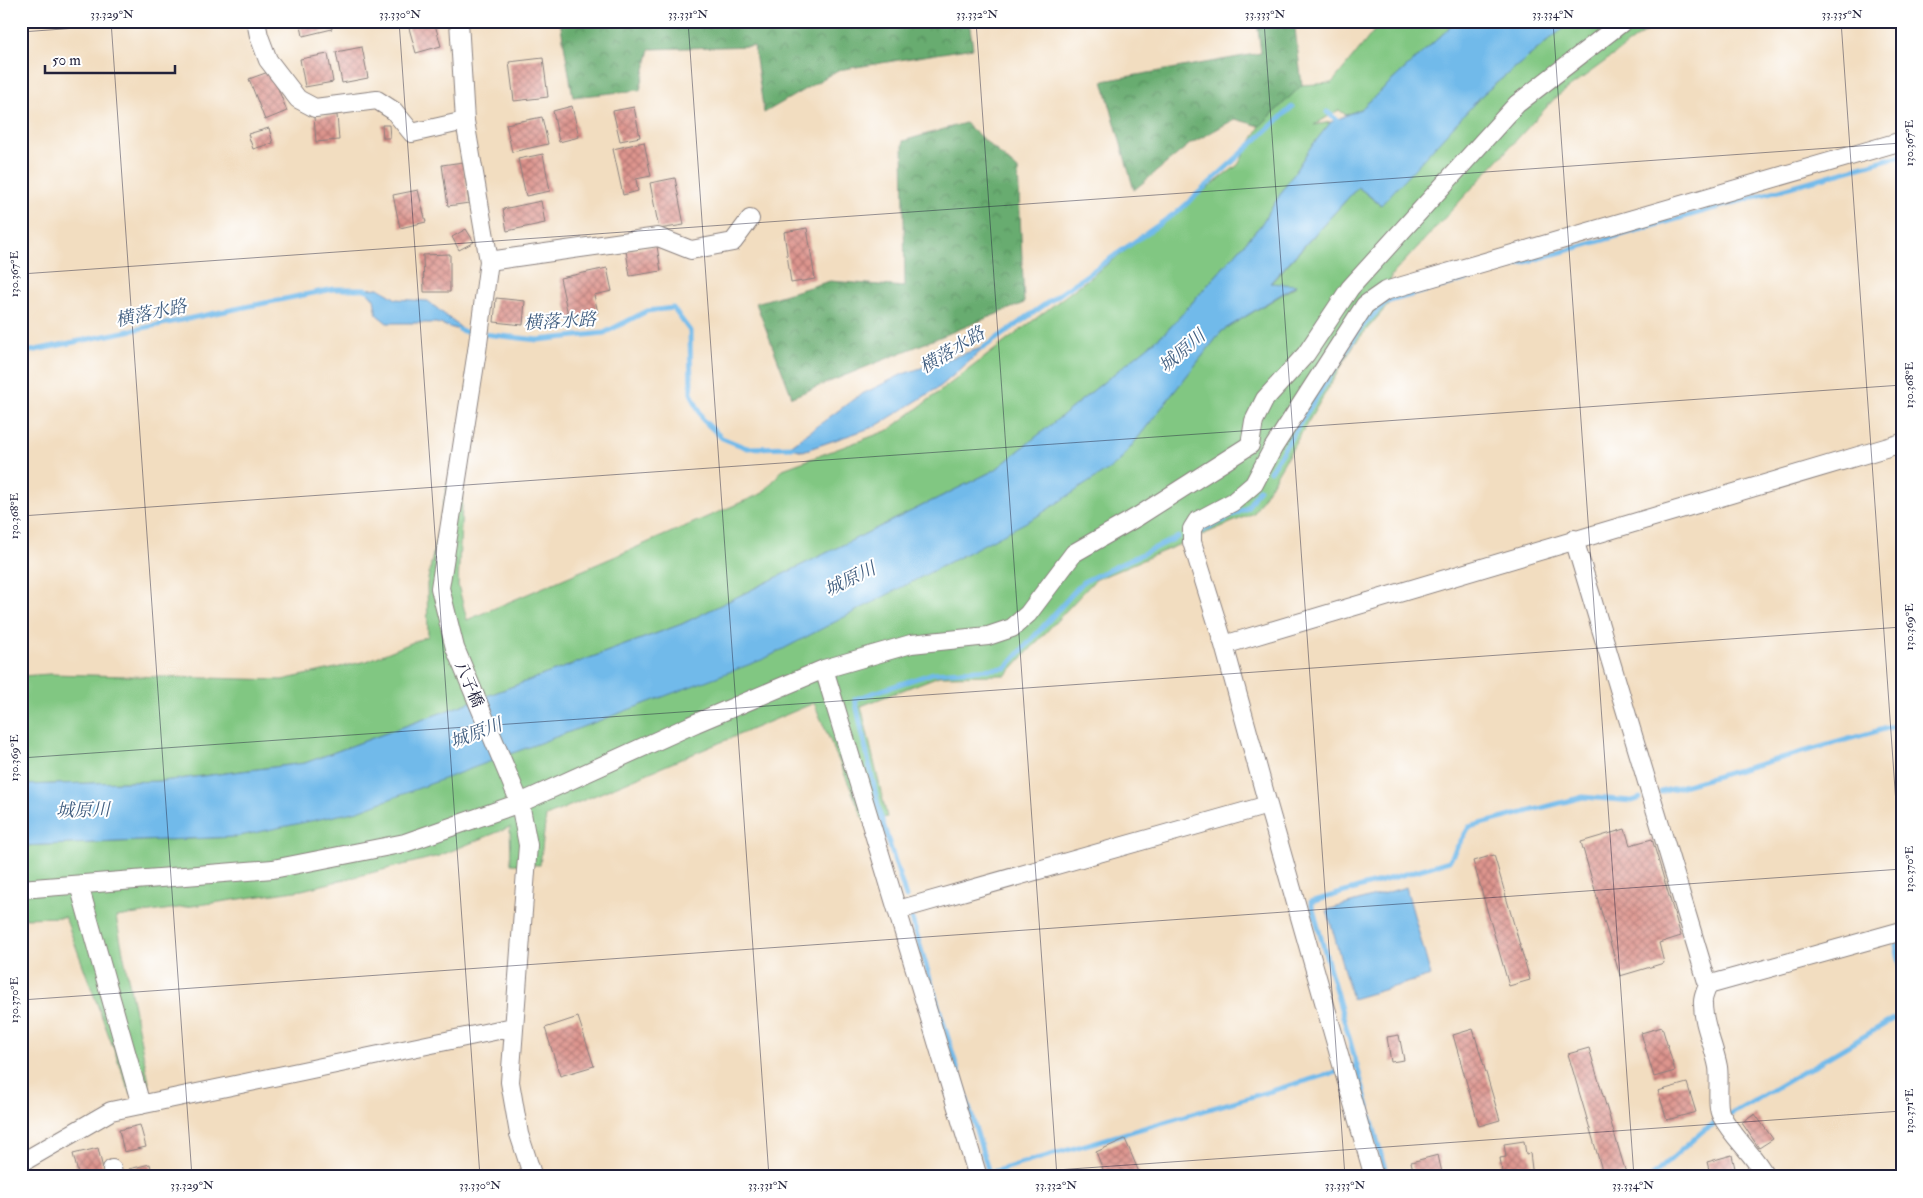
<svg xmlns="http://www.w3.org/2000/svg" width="1923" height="1198" font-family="'IM FELL Double Pica','Noto Serif JP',serif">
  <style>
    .grass { fill: #81c782; stroke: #52745e }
    .forest { fill: url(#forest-crowns); stroke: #456756 }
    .water { fill: #71baea; stroke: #4a6e92 }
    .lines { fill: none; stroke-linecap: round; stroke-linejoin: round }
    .stream { stroke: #71baea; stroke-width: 5 }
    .building { fill: url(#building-cross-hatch) }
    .street-casing { stroke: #8a807e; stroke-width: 20 }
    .street { stroke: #fff; stroke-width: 18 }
    .ticks { fill: none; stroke: #22223b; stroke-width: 1; stroke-opacity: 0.45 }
    .labels { text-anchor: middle; stroke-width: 4; stroke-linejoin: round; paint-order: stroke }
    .street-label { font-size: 16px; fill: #22223b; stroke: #fff }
    .water-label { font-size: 18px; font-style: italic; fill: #425f81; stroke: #fff }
    .neatline { fill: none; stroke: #22223b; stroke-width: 2 }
    .ticks-label { font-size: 12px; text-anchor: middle; fill: #22223b }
  </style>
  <defs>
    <pattern id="forest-crowns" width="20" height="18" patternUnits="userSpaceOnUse" patternTransform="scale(1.25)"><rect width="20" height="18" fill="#68ac70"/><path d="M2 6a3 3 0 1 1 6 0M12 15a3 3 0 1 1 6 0" fill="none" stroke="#558c5d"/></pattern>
    <pattern id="building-cross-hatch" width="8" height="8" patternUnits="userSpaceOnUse" patternTransform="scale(1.25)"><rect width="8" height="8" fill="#dd948d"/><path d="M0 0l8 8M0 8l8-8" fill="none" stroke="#b37874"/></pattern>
  </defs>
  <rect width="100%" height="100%" fill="#fff"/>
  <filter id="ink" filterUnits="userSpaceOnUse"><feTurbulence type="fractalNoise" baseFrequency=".02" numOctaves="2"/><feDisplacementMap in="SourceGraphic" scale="10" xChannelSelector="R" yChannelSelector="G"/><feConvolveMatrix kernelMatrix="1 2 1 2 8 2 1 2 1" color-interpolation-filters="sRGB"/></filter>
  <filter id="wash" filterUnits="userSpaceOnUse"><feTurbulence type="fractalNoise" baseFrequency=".0096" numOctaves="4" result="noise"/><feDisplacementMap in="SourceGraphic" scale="20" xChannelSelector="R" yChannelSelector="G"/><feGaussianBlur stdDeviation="1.12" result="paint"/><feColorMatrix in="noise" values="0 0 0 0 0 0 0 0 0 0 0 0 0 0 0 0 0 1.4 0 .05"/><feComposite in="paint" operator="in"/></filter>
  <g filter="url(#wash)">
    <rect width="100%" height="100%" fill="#f2ddc0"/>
    <path class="grass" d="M 1382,21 L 1457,21 L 1361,109 L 1346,115 L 1339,110 L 1314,125 L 1331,122 L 1310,148 L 1260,226 L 1167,331 L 995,470 L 682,624 L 305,763 L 163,781 L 21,785 L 21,676 L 50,674 L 282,680 L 367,661 L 428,636 L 427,584 L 447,484 L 463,487 L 458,585 L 467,620 L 763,493 L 783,469 L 889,430 L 1238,165 L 1260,126 L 1302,85 L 1332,83 Z
      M 1572,21 L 1660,21 L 1555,98 L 1391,276 L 1388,305 L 1355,343 L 1254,513 L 1095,580 L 1006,675 L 939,676 L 861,706 L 887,817 L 865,822 L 814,703 L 546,816 L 540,865 L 511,864 L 510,827 L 439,856 L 302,890 L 116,917 L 150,1088 L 130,1093 L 65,917 L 21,918 L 21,846 L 235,837 L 1118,463 L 1222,331 L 1296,286 L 1270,284 L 1358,187 L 1380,205 L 1483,94 Z"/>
    <path class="forest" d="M 560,21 L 969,21 L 973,48 L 838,70 L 764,113 L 754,46 L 650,49 L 640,90 L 573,97 Z
      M 1257,21 L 1294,21 L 1302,85 L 1260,126 L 1235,119 L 1190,144 L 1134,190 L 1103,81 L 1261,53 Z
      M 965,123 L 1018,170 L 1024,303 L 792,397 L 756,303 L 830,281 L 905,287 L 903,141 Z"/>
    <path class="water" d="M 1457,21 L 1572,21 L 1483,94 L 1381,205 L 1358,187 L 1270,283 L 1296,285 L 1222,331 L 1118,463 L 1036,517 L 764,659 L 358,811 L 235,837 L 21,846 L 21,785 L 163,781 L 305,763 L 682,624 L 995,470 L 1167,331 L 1260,226 L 1310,148 L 1331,122 L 1361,109 Z
      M 379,288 L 396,299 L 428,301 L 466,332 L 436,323 L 387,323 L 377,315 L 374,299 L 365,289 Z
      M 987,346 L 941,386 L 876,426 L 803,451 L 789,447 L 858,396 L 903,374 Z
      M 1406,887 L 1431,976 L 1352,999 L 1327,910 Z"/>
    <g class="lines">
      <path class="stream" d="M 1327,112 L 1342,124
        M 460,330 L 466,332 L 538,340 L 604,333 L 647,311 L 673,308 L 690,331 L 691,393 L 703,420 L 722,438 L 747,448 L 795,447
        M 983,348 L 1181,209 L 1292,107
        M 21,353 L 333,289 L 365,289 L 369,291
        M 1270,471 L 1360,329 L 1386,302 L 1902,155
        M 1202,531 L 1247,508 L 1259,489
        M 1661,792 L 1902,724
        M 906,897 L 880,814 L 855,699 L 933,673 L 1006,668 L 1083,582 L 1178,537
        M 912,919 L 989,1173
        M 1902,943 L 1896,945 L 1902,973
        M 1357,1066 L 1387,1177
        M 990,1177 L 989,1173 L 1357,1066 L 1311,902 L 1449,861 L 1469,827 L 1583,797 L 1632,801 L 1640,798
        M 1651,1177 L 1704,1130 L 1902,1014"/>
    </g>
    <g id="blocks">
      <path class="building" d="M 300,21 L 330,21 L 332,29 L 303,36 Z
        M 407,21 L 434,21 L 441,46 L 416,53 Z
        M 362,47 L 368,78 L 342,83 L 336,52 Z
        M 328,54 L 333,82 L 305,87 L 300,59 Z
        M 543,58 L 548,97 L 514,101 L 509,62 Z
        M 271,71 L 287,111 L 265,120 L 249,79 Z
        M 572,106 L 579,137 L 559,142 L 553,111 Z
        M 634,107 L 640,137 L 620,141 L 613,111 Z
        M 337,115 L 339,140 L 316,142 L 314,117 Z
        M 542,117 L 548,144 L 512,152 L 506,124 Z
        M 382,125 L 389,125 L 390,138 L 383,138 Z
        M 269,128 L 273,143 L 253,149 L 248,134 Z
        M 644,142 L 651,176 L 636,179 L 638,191 L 623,195 L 613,149 Z
        M 543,154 L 550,191 L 526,196 L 518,159 Z
        M 463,162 L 469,203 L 448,206 L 442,165 Z
        M 675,178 L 684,225 L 659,229 L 650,183 Z
        M 418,190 L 426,222 L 400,228 L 393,195 Z
        M 541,201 L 545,223 L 507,231 L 503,209 Z
        M 807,228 L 815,279 L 791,283 L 784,232 Z
        M 466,229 L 474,242 L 459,250 L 452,237 Z
        M 657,246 L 661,271 L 630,276 L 626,251 Z
        M 450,254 L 450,292 L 424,292 L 423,255 Z
        M 607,268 L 612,291 L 594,295 L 598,313 L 569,319 L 560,278 Z
        M 496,298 L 525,301 L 523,325 L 494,322 Z
        M 1625,829 L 1630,845 L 1652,839 L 1681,936 L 1659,943 L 1664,963 L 1620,976 L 1581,842 Z
        M 1494,855 L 1530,980 L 1509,986 L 1473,861 Z
        M 578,1017 L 594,1066 L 560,1076 L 545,1028 Z
        M 1662,1027 L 1675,1071 L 1654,1077 L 1641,1033 Z
        M 1473,1029 L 1500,1120 L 1479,1126 L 1453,1035 Z
        M 1399,1035 L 1404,1060 L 1391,1062 L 1387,1037 Z
        M 1589,1048 L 1626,1173 L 1613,1177 L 1604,1177 L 1568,1054 Z
        M 1687,1083 L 1696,1112 L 1667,1120 L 1658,1091 Z
        M 1755,1114 L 1773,1139 L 1759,1148 L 1742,1123 Z
        M 140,1125 L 146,1147 L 124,1152 L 119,1130 Z
        M 1125,1139 L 1141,1177 L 1106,1177 L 1096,1152 Z
        M 1524,1141 L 1526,1154 L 1530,1153 L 1533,1177 L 1495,1177 L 1495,1173 L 1502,1172 L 1500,1158 L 1506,1157 L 1504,1144 Z
        M 98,1148 L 105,1177 L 79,1177 L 73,1154 Z
        M 1438,1155 L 1443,1177 L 1415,1177 L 1411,1162 Z
        M 1732,1155 L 1737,1177 L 1711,1177 L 1707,1162 Z
        M 150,1164 L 153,1177 L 130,1177 L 129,1169 Z"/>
    </g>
  </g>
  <g filter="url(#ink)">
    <use href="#blocks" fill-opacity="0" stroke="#8a807e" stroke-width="1"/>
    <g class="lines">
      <g class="street-casing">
        <path id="street" d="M 256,21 L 259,36 L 268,60 L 298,99 L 315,108 L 377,100 L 394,111 L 412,133 L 465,121
          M 459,21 L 465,121 L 489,261 L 477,351 L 440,588 L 455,648 L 520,803 L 528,845 L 510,1082 L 519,1134 L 533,1177
          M 489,261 L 658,237 L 691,250 L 733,242 L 750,219
          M 1574,539 L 1708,985 C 1706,991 1702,998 1703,1004 C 1703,1025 1714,1045 1718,1067 C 1720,1080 1716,1106 1721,1115 C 1733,1138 1754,1154 1766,1177
          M 1224,645 L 1902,443
          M 824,669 L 978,1177
          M 79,885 L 141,1105
          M 21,889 L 273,869 L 405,843 L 520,803 L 696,723 L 824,669 L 911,644 L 988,636 L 1012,628 L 1028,614 L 1074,553 L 1137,517 L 1250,445 L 1254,421 L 1265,399 L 1306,354 L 1350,288 L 1517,104 L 1624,21
          M 898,910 L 1268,805
          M 1708,985 L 1902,931
          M 21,1163 L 111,1111 L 513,1027
          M 112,1169 L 114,1177
          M 1374,1177 L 1268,805 L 1224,645 L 1192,542 L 1192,529 L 1197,521 L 1233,502 L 1254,484 L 1273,448 L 1365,305 L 1385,291 L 1902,141"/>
      </g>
      <use href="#street" class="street"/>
    </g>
  </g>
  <path class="ticks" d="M 111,21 L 192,1177M 399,21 L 480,1177M 688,21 L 769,1177M 976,21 L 1057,1177M 1264,21 L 1345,1177M 1553,21 L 1634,1177M 1841,21 L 1902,889M 21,32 L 175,21M 21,274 L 1902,143M 21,516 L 1902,385M 21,758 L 1902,627M 21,1000 L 1902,869M 956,1177 L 1902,1111"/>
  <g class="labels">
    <g class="street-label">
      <text transform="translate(470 684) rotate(67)" y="6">八子橋</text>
    </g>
    <g class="water-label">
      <text transform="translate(151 313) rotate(-12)" y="6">横落水路</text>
      <text transform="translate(560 321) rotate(-3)" y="6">横落水路</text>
      <text transform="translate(952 350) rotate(-31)" y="6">横落水路</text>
      <text transform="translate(1182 351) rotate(-41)" y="6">城原川</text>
      <text transform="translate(850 579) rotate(-26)" y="6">城原川</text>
      <text transform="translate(476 733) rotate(-21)" y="6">城原川</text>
      <text transform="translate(83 810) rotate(-1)" y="6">城原川</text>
    </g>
  </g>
  <rect width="1923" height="1198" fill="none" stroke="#fff" stroke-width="55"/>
  <path d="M45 65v8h130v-8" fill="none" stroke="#22223b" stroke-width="2.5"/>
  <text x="52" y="65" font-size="15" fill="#22223b" stroke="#ffffff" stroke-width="4" paint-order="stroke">50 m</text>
  <rect x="28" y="28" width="1868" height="1142" class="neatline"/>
  <g class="ticks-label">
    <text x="112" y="18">33.329°N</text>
    <text x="400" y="18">33.330°N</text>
    <text x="688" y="18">33.331°N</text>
    <text x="977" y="18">33.332°N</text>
    <text x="1265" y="18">33.333°N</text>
    <text x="1553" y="18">33.334°N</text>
    <text x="1842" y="18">33.335°N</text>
    <text transform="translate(1909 143) rotate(-90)" y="4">130.367°E</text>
    <text transform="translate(14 274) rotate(-90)" y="4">130.367°E</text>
    <text transform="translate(1909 385) rotate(-90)" y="4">130.368°E</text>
    <text transform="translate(14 516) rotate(-90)" y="4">130.368°E</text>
    <text transform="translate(1909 627) rotate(-90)" y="4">130.369°E</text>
    <text transform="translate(14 758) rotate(-90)" y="4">130.369°E</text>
    <text transform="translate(1909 869) rotate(-90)" y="4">130.370°E</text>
    <text transform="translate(14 1000) rotate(-90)" y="4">130.370°E</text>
    <text transform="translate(1909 1111) rotate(-90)" y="4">130.371°E</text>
    <text x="192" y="1189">33.329°N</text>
    <text x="480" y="1189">33.330°N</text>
    <text x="768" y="1189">33.331°N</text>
    <text x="1056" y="1189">33.332°N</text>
    <text x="1345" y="1189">33.333°N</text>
    <text x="1633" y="1189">33.334°N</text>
  </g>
</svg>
